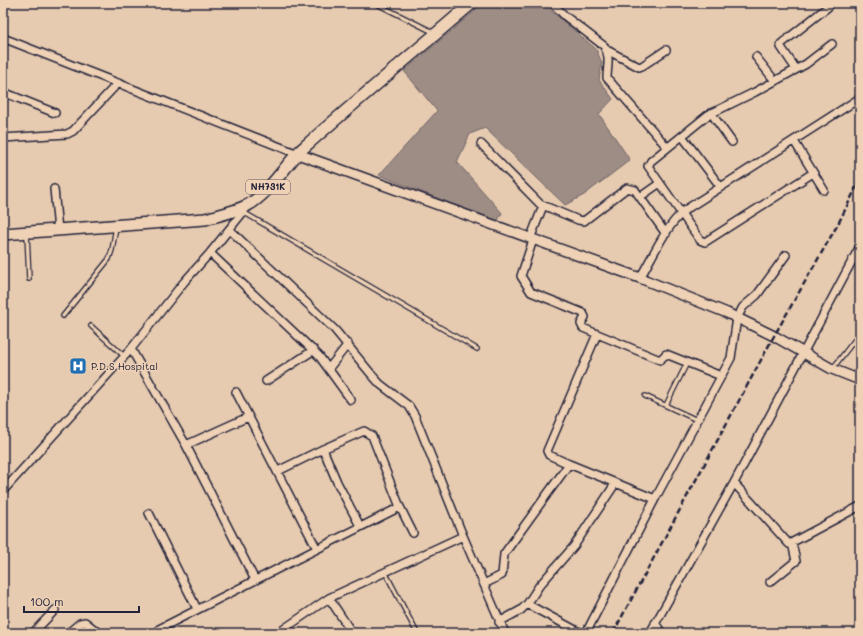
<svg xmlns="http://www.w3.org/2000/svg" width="863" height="636" font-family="Mali,sans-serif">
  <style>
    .water { fill: #9e8d85; stroke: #6c6267 }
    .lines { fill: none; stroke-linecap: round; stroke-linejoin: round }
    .service-casing { stroke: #22223b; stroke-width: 6 }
    .minor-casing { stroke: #22223b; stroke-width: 10 }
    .tertiary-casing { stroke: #22223b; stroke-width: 12 }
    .trunk-casing { stroke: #22223b; stroke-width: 14 }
    .service { stroke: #efd2b5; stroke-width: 3.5 }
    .minor { stroke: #efd2b5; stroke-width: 7 }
    .tertiary { stroke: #efd2b5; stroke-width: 9 }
    .trunk { stroke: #efd2b5; stroke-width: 11 }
    .rail { stroke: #22223b; stroke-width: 2.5; stroke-dasharray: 6 3; stroke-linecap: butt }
    .labels { text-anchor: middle; stroke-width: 3; stroke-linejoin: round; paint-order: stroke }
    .shield { fill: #efd2b5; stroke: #605760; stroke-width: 1 }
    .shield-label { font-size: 9px; font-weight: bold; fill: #22223b }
    .poi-label { font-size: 10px; fill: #22223b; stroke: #efd2b5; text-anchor: start }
  </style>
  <rect width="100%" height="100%" fill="#e7cbb0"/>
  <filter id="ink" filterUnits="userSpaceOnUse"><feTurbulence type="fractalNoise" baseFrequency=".025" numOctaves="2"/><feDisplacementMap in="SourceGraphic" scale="8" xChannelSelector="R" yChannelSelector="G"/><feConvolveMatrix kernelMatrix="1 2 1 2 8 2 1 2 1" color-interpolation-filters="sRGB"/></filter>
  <g filter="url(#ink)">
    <path class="water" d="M 484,3 L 542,3 L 596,49 L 602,63 L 599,80 L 613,99 L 599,114 L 630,160 L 584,195 L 565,205 L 485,128 L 470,134 L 457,162 L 502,213 L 497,222 L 379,175 L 437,111 L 404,71 Z"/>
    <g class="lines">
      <g class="service-casing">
        <path id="service" d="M 375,3 L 435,33
          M 243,212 L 477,349
          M 27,234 L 29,279
          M 63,316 L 109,259 L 112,250 L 116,227
          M 91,326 L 124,356
          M 833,368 L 860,333
          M 854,377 L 860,368
          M 645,396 L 697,420
          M 666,405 L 687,363
          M 385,572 L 417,633"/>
      </g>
      <g class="minor-casing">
        <path id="minor" d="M 552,3 L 565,16 L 604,46 C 611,56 607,67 607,78 L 667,147
          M 3,38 L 298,154
          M 605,49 L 639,67 L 642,66 L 666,50
          M 756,57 L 775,81
          M 796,69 L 781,47 L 781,44 L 829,6
          M 3,92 L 55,113
          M 711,113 L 732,142
          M 682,136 L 720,186
          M 3,138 L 67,134 L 73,131 L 118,83
          M 794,141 L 824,190
          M 481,144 L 540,204 L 578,220 L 584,221 L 627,188 L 635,190 L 666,234
          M 813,173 L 705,242 L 700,240 L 648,166 L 651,161 L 708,115 L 755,92 L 806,64 L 832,44
          M 54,189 L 58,230
          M 640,197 L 660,183
          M 230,230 L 335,330 L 372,375 L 380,384 L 409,406 L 415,416 L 463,536 L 505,633
          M 530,239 L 543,206
          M 533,240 L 521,276 L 531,292 L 583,313 L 585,317 L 581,324 L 583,328 L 660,360 L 666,354 L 721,376
          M 210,253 L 319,356 L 351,400
          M 640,278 C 653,256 665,227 685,210 L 860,98
          M 131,349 L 186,445 L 255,580
          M 329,368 L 348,344
          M 266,381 L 314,350
          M 236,392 L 317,549
          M 186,445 L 248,417
          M 323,449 L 337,482 L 360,526
          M 569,464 L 549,455 L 547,451 L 597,334
          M 278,471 L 323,449 L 364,431 L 372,436 L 400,507 L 413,533
          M 734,483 L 789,544 L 860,506
          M 3,491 L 131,349 L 184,282 L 210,253 L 248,206
          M 655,499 L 731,358 L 737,318 L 743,307 L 757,295 L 786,255
          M 149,513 L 197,609
          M 770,582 L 796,561 L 792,543
          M 484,584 L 502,575 L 504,554 L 569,464 L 655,499 L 586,633
          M 329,598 L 352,633
          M 527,604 L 581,633
          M 499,622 L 521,610 L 528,603 L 539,586 L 574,546 L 615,484
          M 655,623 L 662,633
          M 159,629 L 400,507
          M 33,633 L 55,610
          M 68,633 L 80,623 L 85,622 L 99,633
          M 278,633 L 329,598 L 463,536
          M 650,633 L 734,483 L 860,246"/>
      </g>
      <g class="tertiary-casing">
        <path id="tertiary" d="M 298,154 L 640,278 L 727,313 L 774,336 L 832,369 L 860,380"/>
      </g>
      <g class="trunk-casing">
        <path id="trunk" d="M 3,234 L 205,219 C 219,215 235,212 248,205 C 268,194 285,166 301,150 C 357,100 415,52 472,3"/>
      </g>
      <use href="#service" class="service"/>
      <use href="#minor" class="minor"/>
      <use href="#tertiary" class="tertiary"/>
      <use href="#trunk" class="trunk"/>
      <path class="rail" d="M 613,633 L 774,336 L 838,224 L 860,180"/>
    </g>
  </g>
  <defs>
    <g id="hospital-square" transform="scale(0.9)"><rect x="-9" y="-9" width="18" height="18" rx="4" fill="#1f6fb2" stroke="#efd2b5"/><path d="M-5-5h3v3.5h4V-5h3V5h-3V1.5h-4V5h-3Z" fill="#fff"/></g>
  </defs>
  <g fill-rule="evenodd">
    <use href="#hospital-square" x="78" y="366"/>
  </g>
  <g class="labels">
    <rect class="shield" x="246" y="180" width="44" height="14" rx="3"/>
    <g class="shield-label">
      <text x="268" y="190">NH731K</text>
    </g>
    <g class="poi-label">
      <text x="91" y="370">P.D.S Hospital</text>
    </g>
  </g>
  <rect width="863" height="636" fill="none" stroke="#efd2b5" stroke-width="16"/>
  <rect x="8" y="8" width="847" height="620" fill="none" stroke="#22223b" stroke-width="1.5" filter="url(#ink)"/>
  <path d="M24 606v6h115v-6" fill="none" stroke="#22223b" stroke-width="2"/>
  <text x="30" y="606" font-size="12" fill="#22223b" stroke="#efd2b5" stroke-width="3" paint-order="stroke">100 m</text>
</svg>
